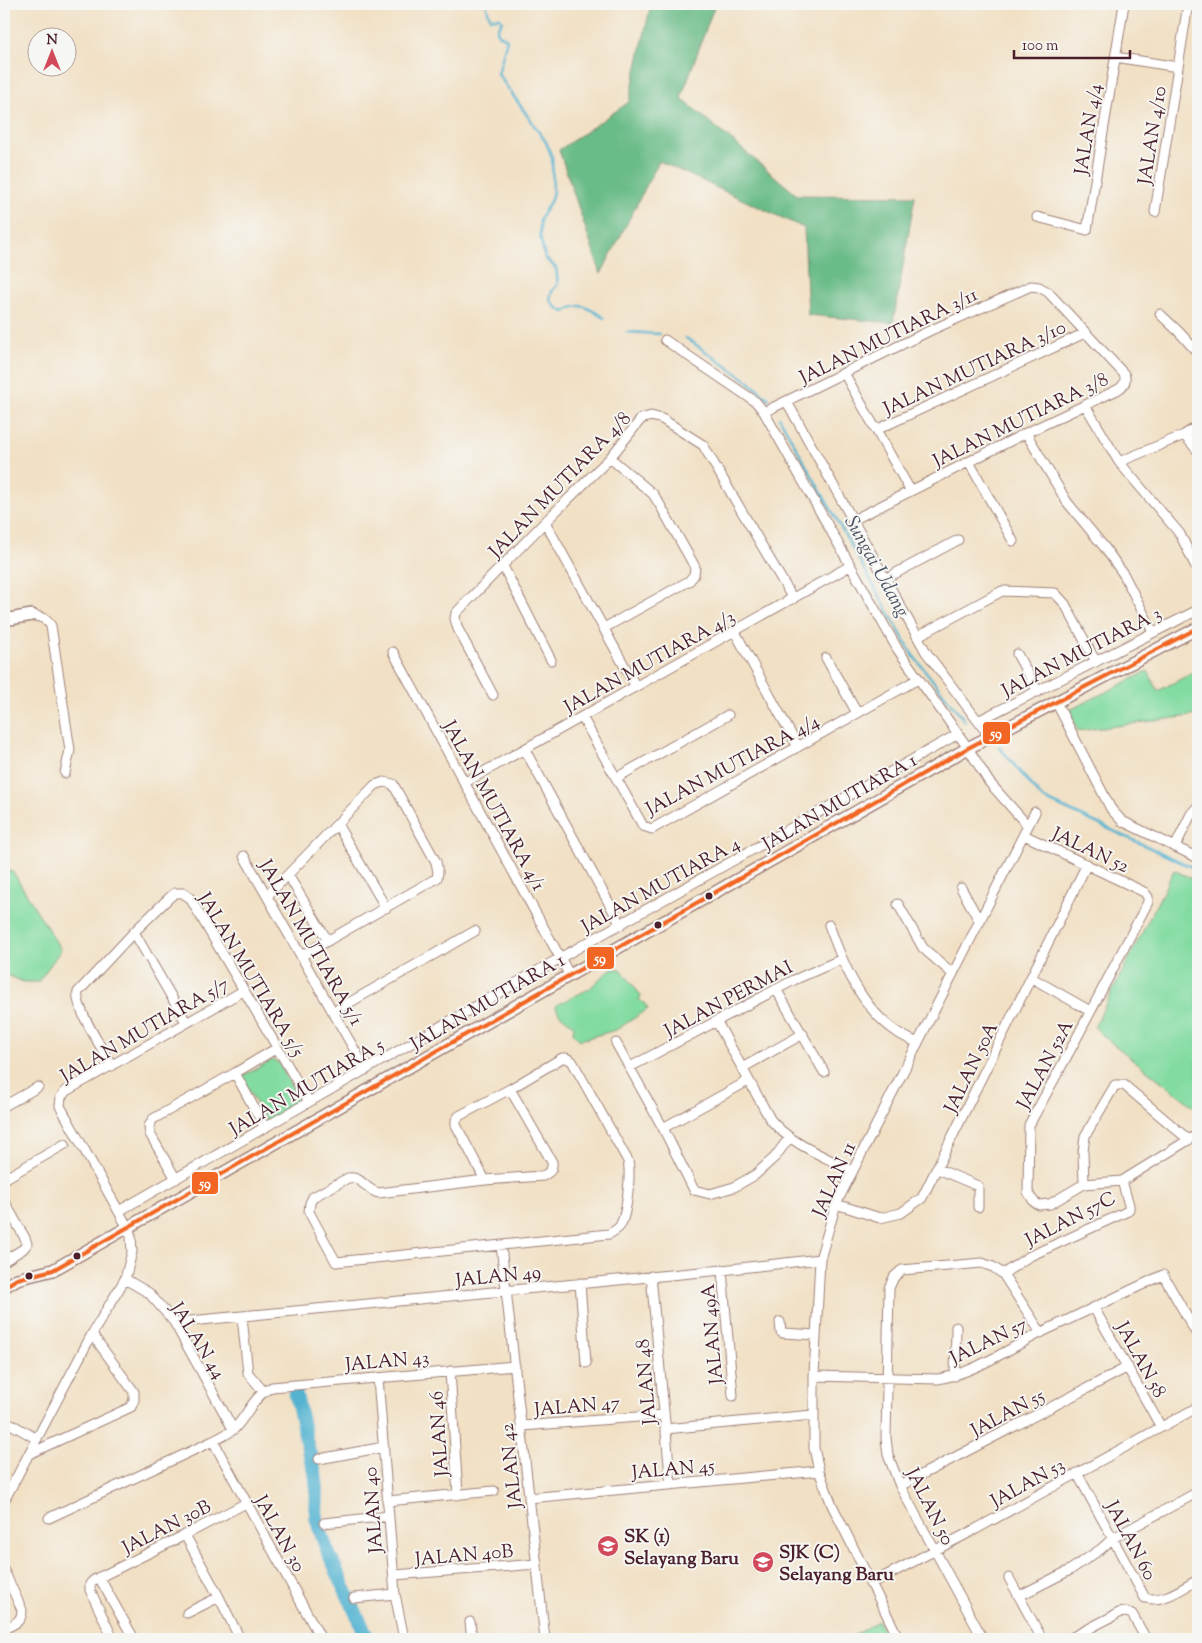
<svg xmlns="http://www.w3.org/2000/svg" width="1202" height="1643" font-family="'Sorts Mill Goudy',serif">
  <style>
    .green { fill: #82dba1; stroke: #667d66 }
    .forest { fill: #69bb87; stroke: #5a6d59 }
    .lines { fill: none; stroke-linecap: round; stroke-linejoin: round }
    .stream { stroke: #52b3d1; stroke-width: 2.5 }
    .river { stroke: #52b3d1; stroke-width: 14 }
    .minor-casing { stroke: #9e8078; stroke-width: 11 }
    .tertiary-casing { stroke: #9e8078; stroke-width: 14 }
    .minor { stroke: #fff; stroke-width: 9 }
    .tertiary { stroke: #fff; stroke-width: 11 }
    .bus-1-casing { stroke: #f6f6f2; stroke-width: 8 }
    .bus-1 { stroke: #f26522; stroke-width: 4 }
    .bus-dot { fill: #4a1f2b; stroke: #f6f6f2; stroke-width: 2 }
    .labels { text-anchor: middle; stroke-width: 4; stroke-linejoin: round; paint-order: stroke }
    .street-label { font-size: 19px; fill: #4a1f2b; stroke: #f6f6f2 }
    .poi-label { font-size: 19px; font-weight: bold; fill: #4a1f2b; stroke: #f6f6f2; text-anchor: start }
    .water-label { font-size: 20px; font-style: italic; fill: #4d5365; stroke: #f6f6f2 }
    .line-badge { stroke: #f6f6f2; stroke-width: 2 }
    .badge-label { font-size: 14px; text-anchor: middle; font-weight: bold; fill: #fff }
  </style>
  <rect width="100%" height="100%" fill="#f6f6f2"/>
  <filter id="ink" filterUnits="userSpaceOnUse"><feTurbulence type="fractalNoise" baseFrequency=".02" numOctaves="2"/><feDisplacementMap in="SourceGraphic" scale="10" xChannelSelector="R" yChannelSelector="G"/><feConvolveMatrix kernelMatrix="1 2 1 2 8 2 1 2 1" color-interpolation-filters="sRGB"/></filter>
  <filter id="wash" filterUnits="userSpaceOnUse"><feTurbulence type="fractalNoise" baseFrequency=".0096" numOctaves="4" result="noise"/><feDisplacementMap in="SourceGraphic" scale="20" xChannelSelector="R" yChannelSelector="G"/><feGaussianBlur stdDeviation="1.12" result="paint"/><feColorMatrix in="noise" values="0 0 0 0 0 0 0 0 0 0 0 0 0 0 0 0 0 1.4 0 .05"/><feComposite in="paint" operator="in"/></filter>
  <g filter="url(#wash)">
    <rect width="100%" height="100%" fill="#f1e0c4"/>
    <path class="green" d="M 1198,670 L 1198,715 L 1078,731 L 1068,711 L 1148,671 L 1158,691 Z
      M 4,870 L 13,872 L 61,950 L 38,982 L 24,982 L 4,974 Z
      M 1174,870 L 1198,882 L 1198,1110 L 1108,1040 L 1094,1027 Z
      M 611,969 L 621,969 L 641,996 L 639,1000 L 644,1003 L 648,1009 L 616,1030 L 580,1040 L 573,1033 L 574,1026 C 567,1019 556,1015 556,1005 L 589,989 Z
      M 272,1060 L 278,1062 L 299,1099 L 297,1106 L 267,1122 L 241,1077 Z
      M 878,1621 L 888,1639 L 848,1639 Z"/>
    <path class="forest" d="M 651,4 L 713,4 L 714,7 L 681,98 L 797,195 L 915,196 L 893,323 L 808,315 L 804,228 L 659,161 L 601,274 L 559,150 L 629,102 Z"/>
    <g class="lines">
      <path class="stream" d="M 486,4 L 490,18 L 500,18 L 502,21 L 497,29 L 498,34 L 507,39 L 498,74 L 546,142 L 552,157 L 553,191 L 551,200 L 540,219 L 540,236 L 545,258 L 556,268 L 558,284 L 552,291 L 550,300 L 556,307 L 564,312 C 582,300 588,308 604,318
        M 627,332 L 659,334
        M 686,338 L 748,381 L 769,399
        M 779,417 L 912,654 L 965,721
        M 999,747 L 1042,798 L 1198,870"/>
      <path class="river" d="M 295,1391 L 307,1444 L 315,1472 L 317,1489 L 316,1517 L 319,1527 L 327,1550 L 368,1639"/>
    </g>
  </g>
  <g filter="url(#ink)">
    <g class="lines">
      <g class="minor-casing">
        <path id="minor" d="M 1115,57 L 1178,67
          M 1155,212 L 1188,4
          M 1037,217 L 1087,230 L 1124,4
          M 1160,314 L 1179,332 L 1198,353
          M 665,340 L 756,402 L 764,412 L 898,650 L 968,748 L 989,782 L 1028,826
          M 844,373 L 910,490
          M 787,402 L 926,652 L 990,737
          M 1085,405 L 1119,462 L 1180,534 L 1198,571
          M 764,412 L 929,331 L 1031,286 L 1039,287 L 1048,292 L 1124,374 C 1127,381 1124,386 1117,390 L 1026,433 L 853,520
          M 876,430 L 1085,333
          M 1026,433 L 1067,502 L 1105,548 L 1124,575 L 1153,632
          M 1184,435 L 1198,451
          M 969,462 L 1013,541
          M 1119,462 L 1184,435 L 1198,426
          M 545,522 L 636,687
          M 503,566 L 551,660
          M 885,579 L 958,540
          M 32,615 C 41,617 46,618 51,626 L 70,750 L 65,773
          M 604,628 L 689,581 L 694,575 L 695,567 L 660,505 L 653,494 L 610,458
          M 735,632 L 798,747
          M 918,636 L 1002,591 L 1055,593 L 1065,604 L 1096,662
          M 393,652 L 569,974
          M 1017,654 L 1038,692
          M 826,658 L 857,713
          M 493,695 L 458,629 L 455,619 L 456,613 L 545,522 L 610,458 L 641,419 L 651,416 L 662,419 L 703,445 L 793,599
          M 1056,702 L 1111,809 L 1122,821 L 1198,858
          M 582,717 L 643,826 L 652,829 L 918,679
          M 978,721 L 1198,610
          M 525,750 L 621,925
          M 616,778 L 728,715
          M 464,783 L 850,566
          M 337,824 L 386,908
          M 1024,835 L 1144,892 L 1148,897 L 1148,902 L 1073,1045 L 1029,1125 L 1028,1192 L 1034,1202 L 1039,1205 L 1050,1204 L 1084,1184 L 1122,1181 L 1198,1134
          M 1175,847 L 1191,814 L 1198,806
          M 244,856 L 366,1070
          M 288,875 L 328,941
          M 961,888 L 980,922
          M 267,896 L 375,785 L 384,782 L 393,784 L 436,862 L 438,872 L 437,878 L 301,956
          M 898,904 L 923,948 L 953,974
          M 829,925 C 843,964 861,1008 897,1032 C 904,1037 912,1040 918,1043
          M 134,932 L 186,1022
          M 1032,978 L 1090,1011
          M 776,989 L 824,1072
          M 333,1012 L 475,931
          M 717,1022 L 770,1119 C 790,1144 824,1156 852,1171
          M 616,1043 L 663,1128 L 694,1190 L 710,1194 L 734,1187 L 755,1175 L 775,1157 L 789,1138
          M 112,1066 C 104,1051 74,1007 78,992 L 134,932 L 170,897 L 175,893 L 183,893 L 190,898 L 309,1102
          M 630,1067 L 794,980 L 842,959
          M 742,1068 L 803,1034
          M 235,1073 L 265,1128
          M 4,1106 L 38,1087
          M 663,1128 L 748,1081
          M 938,1169 L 978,1186 L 978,1207
          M 4,1179 L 65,1144
          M 176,1179 L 150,1134 L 149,1126 L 153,1119 L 235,1073 L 277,1048
          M 485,1180 L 456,1125 L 456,1120 L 459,1116 L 510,1089 L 562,1058 L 566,1058 L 572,1061 L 628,1161 C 631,1174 627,1212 621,1224 C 619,1229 614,1231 609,1234 L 336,1262 L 309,1212 L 310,1203 L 313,1197 L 348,1178 C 361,1175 366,1191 379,1193 L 485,1180 L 543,1176 C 550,1172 553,1170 552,1162 L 510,1089
          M 1084,1184 L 1083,1152 L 1085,1136 L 1115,1085 L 1124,1085 L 1189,1140
          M 4,1201 L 25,1238 L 27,1244 L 23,1249 L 4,1261
          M 836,1204 L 880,1218 L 901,1213 L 922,1198 L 1087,864
          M 119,1211 L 560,958 L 958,734
          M 501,1245 L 545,1639
          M 722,1270 L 733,1396
          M 1003,1274 L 1028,1257 L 1126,1212 L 1129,1209 L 1129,1205 L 1122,1181
          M 651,1276 L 671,1485
          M 125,1279 L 149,1293 L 174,1322 L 233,1429
          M 580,1283 L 586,1363
          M 1094,1308 L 1161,1427
          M 242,1317 L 248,1373 L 263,1391
          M 180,1322 L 722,1270 L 820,1259
          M 780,1322 L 781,1332 L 783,1333 L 816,1335
          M 450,1371 L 458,1495
          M 814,1376 L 938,1379 C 975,1373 1008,1349 1042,1332 C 1082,1313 1122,1294 1163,1275 L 1198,1336
          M 955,1376 L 956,1327
          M 378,1378 L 395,1594 L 404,1639
          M 4,1420 L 37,1439
          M 522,1426 L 664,1415
          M 665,1429 L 813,1415
          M 213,1441 L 321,1639
          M 29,1454 L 131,1407 L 134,1400 L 134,1392 L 92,1334
          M 319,1459 L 384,1447
          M 1077,1473 L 1145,1598 C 1164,1603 1182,1588 1198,1580
          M 900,1486 L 1128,1367
          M 529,1498 L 819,1471
          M 4,1501 L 92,1334 L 125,1279 L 132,1252 L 131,1236 L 128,1228 L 60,1106 L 61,1097 L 66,1091 L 243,991
          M 387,1501 L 494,1491
          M 49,1518 L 213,1441 C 219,1438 228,1434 234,1429 C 248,1415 253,1396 272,1387 L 515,1366
          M 324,1523 L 389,1516
          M 185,1535 L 219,1597 L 240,1639
          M 4,1571 L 22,1610 C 22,1622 14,1624 4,1629
          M 394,1575 L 537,1564
          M 99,1577 L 134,1639
          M 1009,1578 L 1042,1639
          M 870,1584 L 976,1529 L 1198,1407
          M 1019,1596 L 1070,1570 L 1101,1549 L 1113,1538 L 1198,1492
          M 354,1598 L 395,1594
          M 187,1613 L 219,1597
          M 470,1622 L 472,1639
          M 113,1639 L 90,1590 L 90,1584 L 94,1580 L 185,1535 L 246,1503
          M 899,1639 L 832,1505 L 819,1471 L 814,1448 L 814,1376 L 820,1259 L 836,1204 L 1035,812
          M 983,1639 L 900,1486 L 888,1455 L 886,1438 L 889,1288 L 894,1277 L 902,1270 L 982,1263 L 993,1267 L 1003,1274 L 1041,1333
          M 1069,1639 L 1119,1613 L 1126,1612 L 1132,1614 L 1146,1639"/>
      </g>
      <g class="tertiary-casing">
        <path id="tertiary" d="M 4,620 L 32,615
          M 4,1287 L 17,1279 L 53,1270 L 968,748 L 1198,628"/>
      </g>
      <use href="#minor" class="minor"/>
      <use href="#tertiary" class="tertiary"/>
      <g class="bus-1-casing">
        <path id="bus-1" d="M 4,1287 L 17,1279 L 53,1270 L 968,748 L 1198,628"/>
      </g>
      <use href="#bus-1" class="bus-1"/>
    </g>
  </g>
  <defs>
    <g id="school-disc" transform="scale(1.125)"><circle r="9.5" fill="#d1495b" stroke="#f6f6f2"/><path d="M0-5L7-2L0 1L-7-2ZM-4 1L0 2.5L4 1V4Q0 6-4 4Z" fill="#fff"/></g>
  </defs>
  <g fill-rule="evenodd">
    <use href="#school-disc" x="608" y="1546"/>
    <use href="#school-disc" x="763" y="1562"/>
  </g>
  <g class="bus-dot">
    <circle cx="709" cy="896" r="4.5"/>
    <circle cx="658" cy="925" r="4.5"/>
    <circle cx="77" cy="1256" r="4.5"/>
    <circle cx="29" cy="1276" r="4.5"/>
  </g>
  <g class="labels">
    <g class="street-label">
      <text transform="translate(1087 129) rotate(-81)" y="7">JALAN 4/4</text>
      <text transform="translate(1151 135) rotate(-81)" y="7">JALAN 4/10</text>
      <text transform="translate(888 335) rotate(-26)" y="7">JALAN MUTIARA 3/11</text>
      <text transform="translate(974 367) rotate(-25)" y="7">JALAN MUTIARA 3/10</text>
      <text transform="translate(1020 419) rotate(-26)" y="7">JALAN MUTIARA 3/8</text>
      <text transform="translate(559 484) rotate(-46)" y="7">JALAN MUTIARA 4/8</text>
      <text transform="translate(1081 651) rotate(-27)" y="7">JALAN MUTIARA 3</text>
      <text transform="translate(649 661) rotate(-29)" y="7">JALAN MUTIARA 4/3</text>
      <text transform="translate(732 764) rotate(-28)" y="7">JALAN MUTIARA 4/4</text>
      <text transform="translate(839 801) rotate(-30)" y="7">JALAN MUTIARA 1</text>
      <text transform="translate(495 805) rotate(61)" y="7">JALAN MUTIARA 4/1</text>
      <text transform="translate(1091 849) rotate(25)" y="7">JALAN 52</text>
      <text transform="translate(660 884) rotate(-29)" y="7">JALAN MUTIARA 4</text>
      <text transform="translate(312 942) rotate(60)" y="7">JALAN MUTIARA 5/1</text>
      <text transform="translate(252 974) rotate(59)" y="7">JALAN MUTIARA 5/5</text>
      <text transform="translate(728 998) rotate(-28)" y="7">JALAN PERMAI</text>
      <text transform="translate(487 1001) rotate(-30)" y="7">JALAN MUTIARA 1</text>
      <text transform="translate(144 1029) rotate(-30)" y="7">JALAN MUTIARA 5/7</text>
      <text transform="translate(1044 1064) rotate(-62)" y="7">JALAN 52A</text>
      <text transform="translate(970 1067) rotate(-64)" y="7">JALAN 50A</text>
      <text transform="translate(306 1086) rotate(-30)" y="7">JALAN MUTIARA 5</text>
      <text transform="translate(833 1179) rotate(-66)" y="7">JALAN 11</text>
      <text transform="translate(1070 1218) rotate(-27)" y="7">JALAN 57C</text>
      <text transform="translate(498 1275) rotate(-6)" y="7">JALAN 49</text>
      <text transform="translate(711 1334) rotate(-95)" y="7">JALAN 49A</text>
      <text transform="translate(199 1340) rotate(58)" y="7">JALAN 44</text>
      <text transform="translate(988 1340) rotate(-26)" y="7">JALAN 57</text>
      <text transform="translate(1142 1359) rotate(61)" y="7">JALAN 58</text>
      <text transform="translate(387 1360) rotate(-5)" y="7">JALAN 43</text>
      <text transform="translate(645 1382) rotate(-95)" y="7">JALAN 48</text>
      <text transform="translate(577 1405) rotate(-5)" y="7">JALAN 47</text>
      <text transform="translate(1007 1412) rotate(-28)" y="7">JALAN 55</text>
      <text transform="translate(438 1434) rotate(-94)" y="7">JALAN 46</text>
      <text transform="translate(510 1466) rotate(-96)" y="7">JALAN 42</text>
      <text transform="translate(673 1468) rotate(-5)" y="7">JALAN 45</text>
      <text transform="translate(1027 1482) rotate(-29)" y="7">JALAN 53</text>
      <text transform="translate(931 1506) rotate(63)" y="7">JALAN 50</text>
      <text transform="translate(372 1510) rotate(-94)" y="7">JALAN 40</text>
      <text transform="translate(166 1526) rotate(-27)" y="7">JALAN 30B</text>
      <text transform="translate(281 1533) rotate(61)" y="7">JALAN 30</text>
      <text transform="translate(1132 1540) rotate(62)" y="7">JALAN 60</text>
      <text transform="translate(464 1554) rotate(-5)" y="7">JALAN 40B</text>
    </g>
    <g class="poi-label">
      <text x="624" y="1542">SK (1)<tspan x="624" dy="22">Selayang Baru</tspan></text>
      <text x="779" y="1558">SJK (C)<tspan x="779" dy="22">Selayang Baru</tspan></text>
    </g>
    <g class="water-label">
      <text transform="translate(878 566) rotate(61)" y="7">Sungai Udang</text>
    </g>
  </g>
  <g class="line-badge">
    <rect x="982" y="721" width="29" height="24" rx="5" fill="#f26522"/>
    <rect x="586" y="946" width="29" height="24" rx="5" fill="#f26522"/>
    <rect x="191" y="1171" width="28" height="24" rx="5" fill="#f26522"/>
  </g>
  <g class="badge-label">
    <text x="996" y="738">59</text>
    <text x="600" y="963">59</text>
    <text x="205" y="1188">59</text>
  </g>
  <rect width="1202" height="1643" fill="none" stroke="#f6f6f2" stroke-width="20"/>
  <g transform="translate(52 52)"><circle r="24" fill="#f6f6f2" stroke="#b1a0a2"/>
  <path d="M0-4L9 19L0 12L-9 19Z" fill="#d1495b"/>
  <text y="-8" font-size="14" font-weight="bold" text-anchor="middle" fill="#4a1f2b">N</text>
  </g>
  <path d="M1014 50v8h116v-8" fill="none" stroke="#4a1f2b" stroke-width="2.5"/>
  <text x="1022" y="50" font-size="15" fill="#4a1f2b" stroke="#f6f6f2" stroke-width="4" paint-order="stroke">100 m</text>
</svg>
